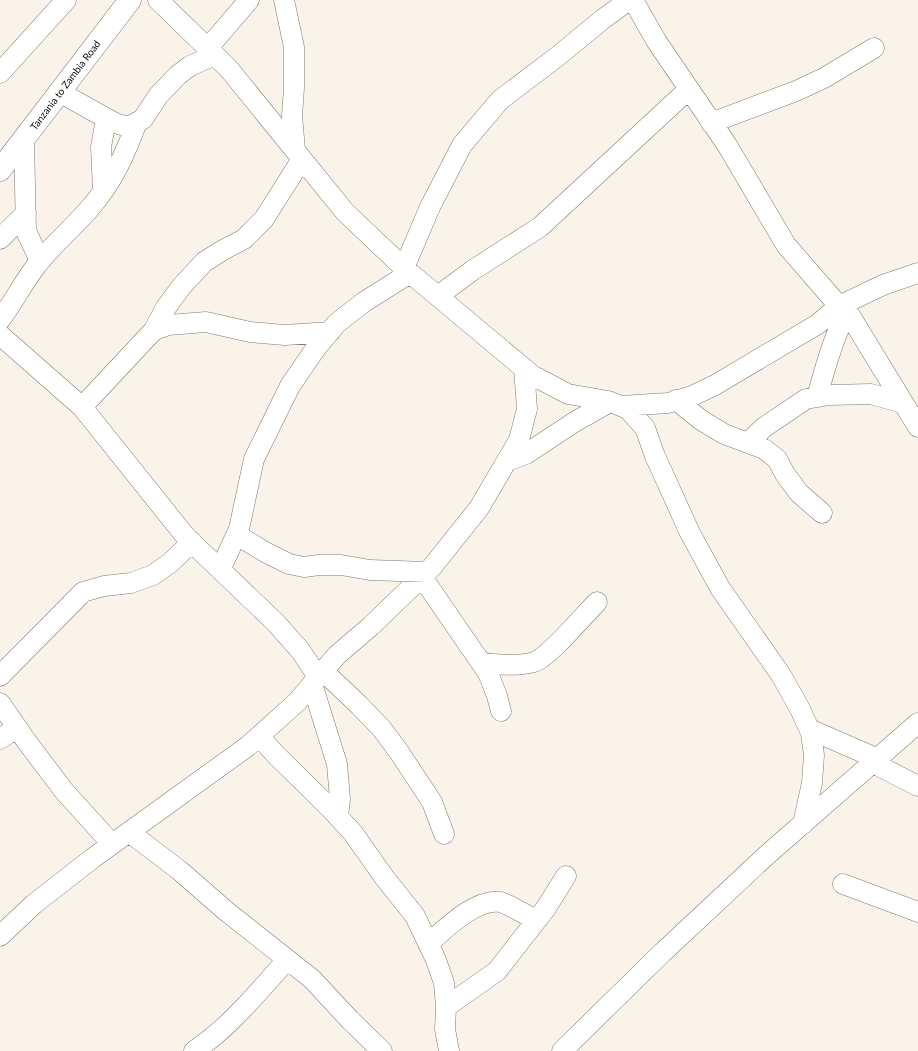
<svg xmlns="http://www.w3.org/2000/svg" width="918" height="1051" font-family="Lato,sans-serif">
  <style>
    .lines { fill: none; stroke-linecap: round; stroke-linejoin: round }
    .minor-casing { stroke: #7e7971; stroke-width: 21 }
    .highway-casing { stroke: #7e7971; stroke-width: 23 }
    .minor { stroke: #fff; stroke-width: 20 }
    .highway { stroke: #fff; stroke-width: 22 }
    .labels { text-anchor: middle; stroke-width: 4; stroke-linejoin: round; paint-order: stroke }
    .street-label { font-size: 10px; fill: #0d0b08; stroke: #fff }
  </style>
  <rect width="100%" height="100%" fill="#faf3ea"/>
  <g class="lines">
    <g class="minor-casing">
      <path id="minor" d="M 158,0 L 228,68 L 345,212 L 404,268 L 532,375 L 568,394 L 608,401 L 628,409 L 645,428 L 655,456 L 690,533 L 720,588 L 781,675 L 800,709 L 811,733 L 814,755 L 812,783 L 803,824
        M 284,0 L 294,47 L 294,88 L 292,116 L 295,150
        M 633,0 L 657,42 L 727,145 L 786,245 L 839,306
        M 208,48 L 249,0
        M 0,73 L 66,0
        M 59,92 L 115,123 L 128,127 L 143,119 L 158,96 L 178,75 L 190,66 L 215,55
        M 711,123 L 796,91 L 824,78 L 874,48
        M 24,139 L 26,231 L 40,261
        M 103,191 L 101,147 L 106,119
        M 0,239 L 26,213
        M 404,268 L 430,207 L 462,145 L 500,100 L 558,56 L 603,19 L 629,0
        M 438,296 L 473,270 L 540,227 L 689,89
        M 843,304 L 918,427
        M 0,320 C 13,303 23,283 36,266 C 52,245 73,228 90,208 C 113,182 125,154 137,122
        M 154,330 L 165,309 L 181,287 L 204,262 L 223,250 L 244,239 L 264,219 L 302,159
        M 0,335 L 82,407 L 186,537 L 275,622 L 300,650 L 318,677
        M 817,397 C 825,368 833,339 847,311
        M 676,400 L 701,420 L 724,434 L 764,449 L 777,459 L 785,474 L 799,493 L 822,513
        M 621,406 L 668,403 L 692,396 L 715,385 L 818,324 L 839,306 L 883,285 L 918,273
        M 82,407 L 154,330 L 168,325 L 206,322 L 250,332 L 285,335 L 330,332
        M 748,443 L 763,428 L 806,399 L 829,395 L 871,394 L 903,403
        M 507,461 L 526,454 L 576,421 L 610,402
        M 237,535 L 265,552 L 289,564 L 304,567 L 319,565 L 341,565 L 370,570 L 427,572
        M 220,570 L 239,529 L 254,459 L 290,386 L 316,348 L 337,323 L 364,302 L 410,273
        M 422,577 L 488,673 L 497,696 L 501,711
        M 481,663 C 498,664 517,667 534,662 C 548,658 585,614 597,602
        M 323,671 L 359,705 L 382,729 L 399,752 L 432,802 L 444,834
        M 0,676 L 83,592 L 104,586 L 131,583 L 153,575 L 170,563 L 192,542
        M 312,684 L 337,764 L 340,799 L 338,817
        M 0,703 L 27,742 L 64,791 L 112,844
        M 809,729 L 878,759
        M 259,736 L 276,755 L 330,808 L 353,833 L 384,877 L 415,916 L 436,960 L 444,983 L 446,1007 L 445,1029 L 449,1051
        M 0,739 L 17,728
        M 873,763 L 918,786
        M 129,832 L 179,870 L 226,911 L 312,979 L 350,1020 L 382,1051
        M 843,884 L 918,912
        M 0,936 L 34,904 L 93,858 L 248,746 L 297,702 L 337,655 L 371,626 L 432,567 L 479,508 L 519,440 L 527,409 L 524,368
        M 428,944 C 445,929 476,898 500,902 C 507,903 529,917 536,920
        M 446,1007 L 497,971 L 546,908 L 566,876
        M 194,1051 C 230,1027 258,992 287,960
        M 562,1051 L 662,953 L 768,854 L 918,723"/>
    </g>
    <g class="highway-casing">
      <path id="highway" d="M 0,170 L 130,0"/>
    </g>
    <use href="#minor" class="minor"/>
    <use href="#highway" class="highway"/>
  </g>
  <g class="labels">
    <g class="street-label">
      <text transform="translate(65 85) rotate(-53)" y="4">Tanzania to Zambia Road</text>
    </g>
  </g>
</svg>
